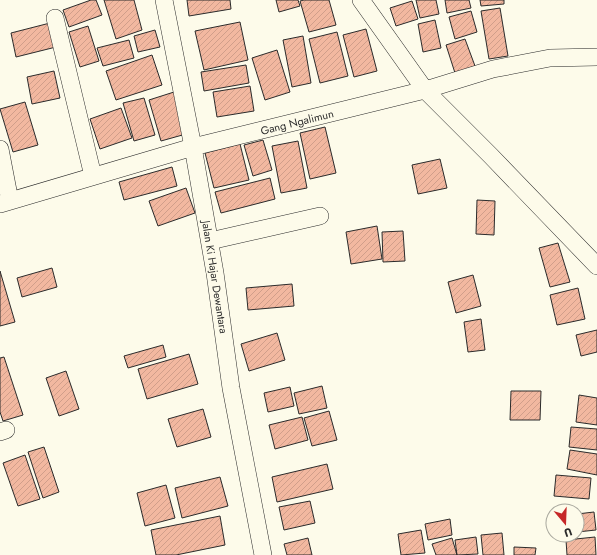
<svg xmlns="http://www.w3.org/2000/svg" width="597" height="555" font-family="Jost,sans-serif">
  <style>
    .building { fill: url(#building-hatch); stroke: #2b2b2b }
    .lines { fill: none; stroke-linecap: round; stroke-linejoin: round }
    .street-casing { stroke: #2b2b2b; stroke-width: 18 }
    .street { stroke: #fdfbea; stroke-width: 17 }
    .labels { text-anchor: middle; stroke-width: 3; stroke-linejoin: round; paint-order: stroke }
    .street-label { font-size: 11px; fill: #2b2b2b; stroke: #fdfbea }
  </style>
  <defs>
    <pattern id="building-hatch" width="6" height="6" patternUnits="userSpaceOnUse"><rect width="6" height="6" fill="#f2b8a0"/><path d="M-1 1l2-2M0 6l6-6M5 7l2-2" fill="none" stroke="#d09e8a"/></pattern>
  </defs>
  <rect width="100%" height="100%" fill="#fdfbea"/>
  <path class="building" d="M 91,0 L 96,0 L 102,15 L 69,27 L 63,10 Z
    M 104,0 L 134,0 L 142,30 L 116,39 Z
    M 187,0 L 230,0 L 231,9 L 189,16 Z
    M 276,0 L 298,0 L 300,6 L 279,12 Z
    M 304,0 L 329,0 L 336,25 L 309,32 L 300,1 Z
    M 416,0 L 436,0 L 439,14 L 420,18 Z
    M 445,0 L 469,0 L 471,8 L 447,13 Z
    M 480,0 L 504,0 L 504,4 L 481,6 Z
    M 412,1 L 418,19 L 396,26 L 390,8 Z
    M 500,8 L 508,56 L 489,59 L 481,11 Z
    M 471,11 L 477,32 L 455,39 L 449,17 Z
    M 435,20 L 441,48 L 423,52 L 418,24 Z
    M 240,22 L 248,60 L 204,70 L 195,31 Z
    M 50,23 L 56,47 L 16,57 L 11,33 Z
    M 88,26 L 99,61 L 80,67 L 69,32 Z
    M 366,29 L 377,71 L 354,77 L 343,35 Z
    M 155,30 L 160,47 L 138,52 L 134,36 Z
    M 337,32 L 348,76 L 320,83 L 309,39 Z
    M 303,36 L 311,83 L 292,87 L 283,40 Z
    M 465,39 L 475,66 L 455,73 L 446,45 Z
    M 129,40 L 134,58 L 103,66 L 97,48 Z
    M 277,50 L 290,92 L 265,100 L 252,58 Z
    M 152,55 L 162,85 L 116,100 L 106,71 Z
    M 246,65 L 249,83 L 204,91 L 201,72 Z
    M 54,71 L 60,98 L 32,104 L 27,77 Z
    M 250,86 L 254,111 L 217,117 L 213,92 Z
    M 174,92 L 186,134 L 161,141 L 149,100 Z
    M 144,98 L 155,135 L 134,141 L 123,103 Z
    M 25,102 L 38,145 L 13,152 L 0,109 Z
    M 121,108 L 132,138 L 100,149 L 90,119 Z
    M 325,127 L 336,173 L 310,179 L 300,133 Z
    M 263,140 L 272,170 L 253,176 L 244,145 Z
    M 298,141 L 307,188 L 281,193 L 272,146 Z
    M 240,144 L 249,180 L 214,188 L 205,153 Z
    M 440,159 L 447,188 L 418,194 L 412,165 Z
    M 172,167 L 177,186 L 124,200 L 119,182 Z
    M 270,178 L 275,199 L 221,213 L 215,192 Z
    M 186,188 L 195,213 L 158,226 L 149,201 Z
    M 477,200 L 495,201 L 494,235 L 476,234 Z
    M 377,226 L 382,259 L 351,264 L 346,232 Z
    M 403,231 L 405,261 L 383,262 L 382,232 Z
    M 558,243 L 570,282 L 550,287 L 539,248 Z
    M 52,268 L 57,287 L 22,297 L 17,278 Z
    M 0,271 L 15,322 L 0,326 Z
    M 473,275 L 481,306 L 456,313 L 448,282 Z
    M 292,284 L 294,306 L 248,310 L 246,288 Z
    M 578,288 L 585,319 L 557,325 L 550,295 Z
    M 481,319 L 485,350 L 468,352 L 464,322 Z
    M 597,330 L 597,352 L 581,356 L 576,335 Z
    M 277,333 L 285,360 L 249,371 L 241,344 Z
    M 163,345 L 166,357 L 128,368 L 124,356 Z
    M 189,354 L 198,384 L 147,399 L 138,369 Z
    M 4,357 L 23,415 L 3,421 L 0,412 L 0,358 Z
    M 66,371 L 79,409 L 59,416 L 46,378 Z
    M 322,386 L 327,408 L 299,414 L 294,393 Z
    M 290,387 L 294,406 L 268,412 L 264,393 Z
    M 511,391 L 541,391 L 540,420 L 510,420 Z
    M 579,395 L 597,398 L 597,425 L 576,422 Z
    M 203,409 L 211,437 L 177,447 L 168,419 Z
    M 329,411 L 337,440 L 312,446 L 304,418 Z
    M 302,417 L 308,440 L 275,449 L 269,425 Z
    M 571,427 L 597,429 L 597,450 L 569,447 Z
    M 44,447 L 59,492 L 43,498 L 28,452 Z
    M 570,450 L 597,454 L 597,475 L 567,469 Z
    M 25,455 L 40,499 L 18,506 L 3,463 Z
    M 327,464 L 333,489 L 277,502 L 272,477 Z
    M 556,475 L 591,478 L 589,499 L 554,496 Z
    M 220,477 L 228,506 L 182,518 L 175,488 Z
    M 166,485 L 175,518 L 145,526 L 137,493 Z
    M 310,501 L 315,523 L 284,530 L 279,507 Z
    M 594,512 L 596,530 L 577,532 L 577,514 Z
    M 220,516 L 225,545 L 176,555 L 156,555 L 151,530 Z
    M 450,519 L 452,535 L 428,540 L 425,524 Z
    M 421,530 L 425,553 L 401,555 L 398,534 Z
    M 502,533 L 504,555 L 483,555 L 481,535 Z
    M 476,537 L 478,554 L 457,555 L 455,540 Z
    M 595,537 L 596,555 L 567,555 L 566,540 Z
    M 308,538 L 312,555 L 287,555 L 284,544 Z
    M 452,538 L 457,555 L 436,555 L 432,544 Z
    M 514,547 L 536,548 L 535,555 L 514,555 Z"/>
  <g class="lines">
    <g class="street-casing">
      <path id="street" d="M 164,0 L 193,147 L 215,273 L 231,388 L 263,555
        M 361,0 L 425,90 L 491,156 L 597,266
        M 55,18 L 93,176
        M 0,149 L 10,201
        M 0,204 L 193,147 L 425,90 L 493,69 L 550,58 L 597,57
        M 210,241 L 320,216
        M 0,432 L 6,430"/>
    </g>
    <use href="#street" class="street"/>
  </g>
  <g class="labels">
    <g class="street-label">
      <text transform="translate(297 122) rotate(-14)" y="4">Gang Ngalimun</text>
      <text transform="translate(215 277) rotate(81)" y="4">Jalan Ki Hajar Dewantara</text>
    </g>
  </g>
  <g transform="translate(565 523) rotate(161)"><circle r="19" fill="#fdfbea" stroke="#a9a89e"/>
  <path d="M0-3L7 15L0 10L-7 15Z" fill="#c62828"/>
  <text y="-6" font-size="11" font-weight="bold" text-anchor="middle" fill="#2b2b2b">U</text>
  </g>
</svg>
